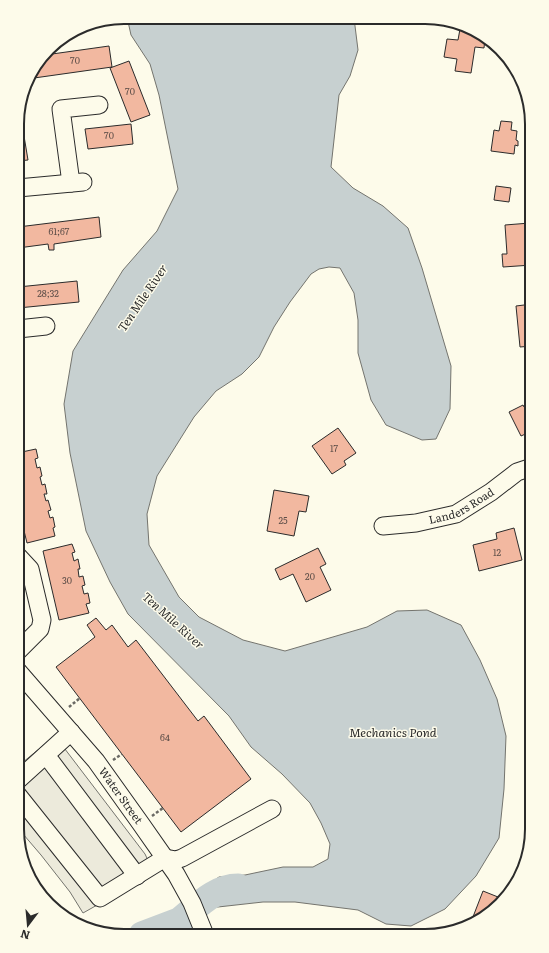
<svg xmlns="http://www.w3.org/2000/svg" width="549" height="953" font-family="Literata,serif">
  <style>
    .parking { fill: #eceadb; stroke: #74746e }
    .water { fill: #c7d0d0; stroke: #74746e }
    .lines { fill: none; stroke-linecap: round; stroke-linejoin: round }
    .river { stroke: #c7d0d0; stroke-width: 27 }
    .building { fill: #f2b8a0; stroke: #2b2b2b }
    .minor-casing { stroke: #2b2b2b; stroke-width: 19 }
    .path { stroke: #6a6964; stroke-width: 2.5; stroke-dasharray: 3 2; stroke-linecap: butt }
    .minor { stroke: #fdfbea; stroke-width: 17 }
    .labels { text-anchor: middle; stroke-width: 3; stroke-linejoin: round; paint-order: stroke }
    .number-label { font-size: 9px; fill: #5d4e48 }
    .street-label { font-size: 11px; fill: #2b2b2b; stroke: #fdfbea }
    .water-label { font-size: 12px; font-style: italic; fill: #2b2b2b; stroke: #fdfbea }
    .rim { fill: none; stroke: #2b2b2b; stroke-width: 2 }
  </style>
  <rect width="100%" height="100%" fill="#fdfbea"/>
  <path class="parking" d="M 55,736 L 145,854 L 154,873 L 83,913 L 70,892 L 41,855 L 17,827 L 17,767 Z"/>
  <path class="water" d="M 127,17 L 354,18 L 358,50 L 350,76 L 339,95 L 331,167 L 353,188 L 383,206 L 408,228 L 422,268 L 451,366 L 450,409 L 436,439 L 422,440 L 386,425 L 371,400 L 358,353 L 358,320 L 354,293 L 340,268 L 329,267 L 319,269 L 311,274 L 290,302 L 274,327 L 259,357 L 242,374 L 216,391 L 194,417 L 157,476 L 147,514 L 149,545 L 179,597 L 199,617 L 243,640 L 285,651 L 367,627 L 397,611 L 427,610 L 461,625 L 480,660 L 497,699 L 506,736 L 504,789 L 499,838 L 476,876 L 445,909 L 411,926 L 386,924 L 358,910 L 295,902 L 263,902 L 209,908 L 201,893 L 209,884 L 219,877 L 245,875 L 283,867 L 313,867 L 328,859 L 330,844 L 321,823 L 310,803 L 282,774 L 251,747 L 229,716 L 128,614 L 110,582 L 86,531 L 70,453 L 64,404 L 73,351 L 123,270 L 157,231 L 178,189 L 159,95 L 150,64 L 131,35 Z"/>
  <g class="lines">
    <path class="river" d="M 142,935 L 179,921
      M 178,935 L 179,921 C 196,908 214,887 238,887"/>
  </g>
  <path class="building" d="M 460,29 L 469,31 L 485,38 L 484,48 L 475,47 L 471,73 L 455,71 L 457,59 L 444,57 L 447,39 L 458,40 Z
    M 109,46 L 112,67 L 27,79 L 45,55 Z
    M 129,61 L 150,115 L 131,122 L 110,68 Z
    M 501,121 L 512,122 L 511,130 L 517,131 L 516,140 L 518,141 L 518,146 L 515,145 L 514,154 L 491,151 L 494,130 L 499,131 Z
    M 131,124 L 133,144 L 88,149 L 85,129 Z
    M 24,136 L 28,160 L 18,161 L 18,137 Z
    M 496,186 L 511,188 L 509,202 L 494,200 Z
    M 99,217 L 101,237 L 54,244 L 54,250 L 49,250 L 48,244 L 18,248 L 18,227 Z
    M 530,223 L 532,265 L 503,267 L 502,254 L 507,254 L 505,225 Z
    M 77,281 L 79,302 L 18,308 L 18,287 Z
    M 532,304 L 532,346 L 520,347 L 516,306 Z
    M 532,404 L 532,431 L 521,436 L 509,412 L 523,405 L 524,407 Z
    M 338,428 L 356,453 L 344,461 L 346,465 L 332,474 L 312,446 Z
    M 36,449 L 38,458 L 35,459 L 37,468 L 40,467 L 42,476 L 40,477 L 42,485 L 45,484 L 47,494 L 44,494 L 46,501 L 48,500 L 51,510 L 48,511 L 50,518 L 53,517 L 55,527 L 53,528 L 55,536 L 27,543 L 17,502 L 17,453 Z
    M 274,490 L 309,496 L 306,512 L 299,511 L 294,536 L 267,531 Z
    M 514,528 L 522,560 L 479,571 L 473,545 L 497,539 L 496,533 Z
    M 72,544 L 75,552 L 72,553 L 74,561 L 78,559 L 80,569 L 78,569 L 79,577 L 83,576 L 85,585 L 82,586 L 84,594 L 88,593 L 90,603 L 86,604 L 89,613 L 59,620 L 43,551 Z
    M 318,548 L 326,564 L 320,567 L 331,590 L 306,602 L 293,574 L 280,580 L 275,569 Z
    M 96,618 L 106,630 L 112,625 L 128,647 L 136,640 L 198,721 L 204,716 L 251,779 L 181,832 L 56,667 L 95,637 L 87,625 Z
    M 483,891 L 503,899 L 471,922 Z"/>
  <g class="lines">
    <g class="minor-casing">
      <g id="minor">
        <path d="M 71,183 L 61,109 L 99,105"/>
        <path d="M 18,188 L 83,182"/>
        <path d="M 18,329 L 46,326"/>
        <path id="s1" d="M 383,526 L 416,523 L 456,514 L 491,492 L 517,472 L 532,467"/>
        <path d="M 17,652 L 40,629 L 42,620 L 30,569 L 17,555"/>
        <path id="s2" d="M 17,670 L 96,761 L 141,824 L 176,874 L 192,903 L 205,935"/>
        <path d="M 46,755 L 137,876"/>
        <path d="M 17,781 L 71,732"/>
        <path d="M 17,794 L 100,898 L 165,858 L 176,860 L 182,858 L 272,809"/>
      </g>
    </g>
    <path class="path" d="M 69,707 L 80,698
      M 113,760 L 122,754
      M 152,816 L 163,808"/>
    <use href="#minor" class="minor"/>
  </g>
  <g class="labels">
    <g class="number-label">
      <text x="75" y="64">70</text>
      <text x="130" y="95">70</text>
      <text x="109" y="139">70</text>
      <text x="59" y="235">61;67</text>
      <text x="48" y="297">28;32</text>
      <text x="334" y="452">17</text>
      <text x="283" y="524">25</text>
      <text x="497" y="556">12</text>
      <text x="310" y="580">20</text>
      <text x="67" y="584">30</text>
      <text x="165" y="741">64</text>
    </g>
    <g class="street-label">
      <text dy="4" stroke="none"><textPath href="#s1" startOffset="82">Landers Road</textPath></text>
      <text dy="4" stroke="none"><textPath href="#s2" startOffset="163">Water Street</textPath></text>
    </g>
    <g class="water-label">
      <text transform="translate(143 298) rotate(-56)" y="4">Ten Mile River</text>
      <text transform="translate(173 621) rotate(42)" y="4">Ten Mile River</text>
      <text x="393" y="737">Mechanics Pond</text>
    </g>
  </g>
  <path d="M0 0H549V953H0ZM124 24H425A100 100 0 0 1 525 124V829A100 100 0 0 1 425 929H124A100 100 0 0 1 24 829V124A100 100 0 0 1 124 24Z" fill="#fdfbea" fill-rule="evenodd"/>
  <path class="rim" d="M124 24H425A100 100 0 0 1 525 124V829A100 100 0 0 1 425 929H124A100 100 0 0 1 24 829V124A100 100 0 0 1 124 24Z"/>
  <g transform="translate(28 925) rotate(196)" stroke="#fdfbea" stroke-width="3" paint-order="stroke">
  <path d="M0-3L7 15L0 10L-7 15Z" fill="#2b2b2b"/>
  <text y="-6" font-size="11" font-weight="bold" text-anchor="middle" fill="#2b2b2b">N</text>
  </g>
</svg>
